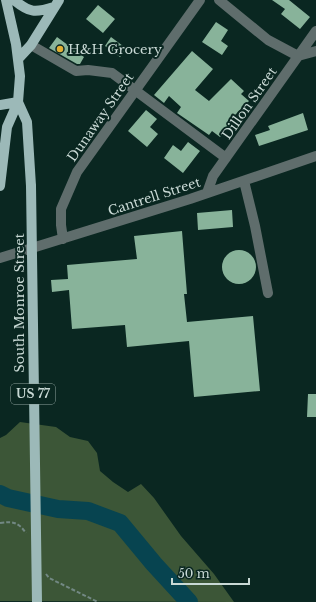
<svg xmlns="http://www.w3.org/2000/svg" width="316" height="602" font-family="'Libre Baskerville',serif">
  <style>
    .forest { fill: #3c5637 }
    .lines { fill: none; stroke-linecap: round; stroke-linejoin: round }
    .river { stroke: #074450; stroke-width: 18 }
    .building { fill: #88b39a }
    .path { stroke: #728883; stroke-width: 2; stroke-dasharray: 4 2; stroke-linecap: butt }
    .minor { stroke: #5f6d6c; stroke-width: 10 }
    .major { stroke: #9cb9b8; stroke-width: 10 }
    .major-bridge { stroke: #9cb9b8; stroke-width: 10 }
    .poi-dot { fill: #e1af34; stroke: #0a2721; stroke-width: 1.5 }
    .labels { text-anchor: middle; stroke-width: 4; stroke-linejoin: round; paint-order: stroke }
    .shield { fill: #0a2721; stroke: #90a49f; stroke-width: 1 }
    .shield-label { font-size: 12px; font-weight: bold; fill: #c9d9d5 }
    .poi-label { font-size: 13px; fill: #c9d9d5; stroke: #0a2721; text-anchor: start }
    .street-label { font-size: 13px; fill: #c9d9d5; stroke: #0a2721 }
  </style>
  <rect width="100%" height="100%" fill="#0a2721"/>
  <path class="forest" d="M 20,422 L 56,427 L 70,437 L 88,441 L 97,453 L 100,471 L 113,482 L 128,492 L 141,484 L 154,498 L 181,536 L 214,574 L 234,602 L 0,601 L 0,438 L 6,435 Z"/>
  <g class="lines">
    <path class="river" d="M 0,494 L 8,498 L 58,509 L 88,511 L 120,523 L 154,564 L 189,602"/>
  </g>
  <path class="building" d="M 272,0 L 289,0 L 310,17 L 300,29 L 281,14 L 285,9 Z
    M 98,5 L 115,19 L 103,33 L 86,19 Z
    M 216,22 L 228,30 L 221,41 L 228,46 L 222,55 L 202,42 Z
    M 57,37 L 84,57 L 80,64 L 77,64 L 49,48 Z
    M 111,37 L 127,49 L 120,57 L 105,46 Z
    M 192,51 L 213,69 L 195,90 L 209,101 L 231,79 L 244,91 L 241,94 L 249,101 L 232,118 L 234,119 L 220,137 L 212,131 L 209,135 L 177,113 L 181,107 L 169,96 L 164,103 L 154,95 Z
    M 146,110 L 157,119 L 150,127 L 158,134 L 147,147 L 128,131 Z
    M 303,113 L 308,130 L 259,146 L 255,135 L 270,130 L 268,126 Z
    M 188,142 L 200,151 L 183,173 L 164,158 L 173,145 L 181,151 Z
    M 232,210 L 233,227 L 198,230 L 197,213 Z
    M 182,231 L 187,294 L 184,294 L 187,322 L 253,316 L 260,391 L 194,397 L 189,341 L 127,347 L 125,325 L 72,329 L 69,290 L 52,292 L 51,280 L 68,279 L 67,265 L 137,259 L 134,236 Z
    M222 267a17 17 0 1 1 34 0a17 17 0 1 1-34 0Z
    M 308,394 L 316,394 L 316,417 L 307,417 Z"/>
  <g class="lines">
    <path class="path" d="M 0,523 C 13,521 18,522 26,533
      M 46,574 L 49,578 L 98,602"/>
    <path class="minor" d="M 219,0 L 268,40 L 298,56 L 316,51
      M 31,45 L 76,71 L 88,70 L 112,73 L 226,158
      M 244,181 L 255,226 L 268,293
      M 207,193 L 213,176 L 316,31
      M 63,239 L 61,225 L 61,209 L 77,172 L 200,0
      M 0,258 L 190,199 L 316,156"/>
    <path class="major" d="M 14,0 C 30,13 35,13 54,7
      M 18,59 L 31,45 L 59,0
      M 18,102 L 27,122 L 31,186
      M 0,105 L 18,102
      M 0,186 L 7,127 L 18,102 L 20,76 L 16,44 L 6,0"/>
    <path class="major-bridge" d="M 31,186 L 37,602"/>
  </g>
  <circle class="poi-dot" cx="60" cy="49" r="4"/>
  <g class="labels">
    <rect class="shield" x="11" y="384" width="44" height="20" rx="3"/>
    <g class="shield-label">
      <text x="33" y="398">US 77</text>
    </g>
    <g class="poi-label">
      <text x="68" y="54">H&amp;H Grocery</text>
    </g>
    <g class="street-label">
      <text transform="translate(249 103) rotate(-55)" y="5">Dillon Street</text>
      <text transform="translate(100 117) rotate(-55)" y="5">Dunaway Street</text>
      <text transform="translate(154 196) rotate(-18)" y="5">Cantrell Street</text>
      <text transform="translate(19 303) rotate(-90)" y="5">South Monroe Street</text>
    </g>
  </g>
  <path d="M172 578v6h77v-6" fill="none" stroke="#c9d9d5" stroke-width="2"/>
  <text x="178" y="578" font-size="12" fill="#c9d9d5" stroke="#0a2721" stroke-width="3" paint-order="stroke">50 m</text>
</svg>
